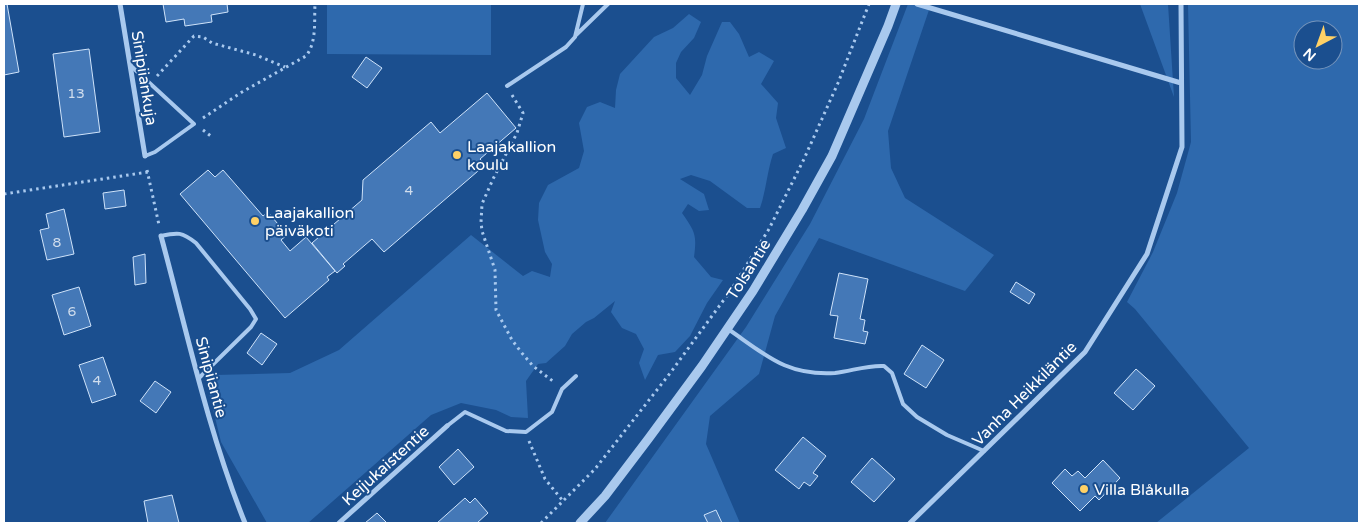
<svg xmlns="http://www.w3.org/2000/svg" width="1363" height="527" font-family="'Varela Round',sans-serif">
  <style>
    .green { fill: #2e69ad; fill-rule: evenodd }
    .building { fill: #4478b7; stroke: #cfe3fa }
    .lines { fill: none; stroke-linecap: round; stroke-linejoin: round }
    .path { stroke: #a9c9ee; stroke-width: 3; stroke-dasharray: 2.5 4; stroke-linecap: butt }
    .service { stroke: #a9c9ee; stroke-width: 4 }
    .minor { stroke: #a9c9ee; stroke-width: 5 }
    .tertiary { stroke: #a9c9ee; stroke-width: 9 }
    .poi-dot { fill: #ffd166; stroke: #1b4f8f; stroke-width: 2 }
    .labels { text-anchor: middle; stroke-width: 4; stroke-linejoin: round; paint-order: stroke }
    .number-label { font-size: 14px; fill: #d0dded }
    .street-label { font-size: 16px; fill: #fff; stroke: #1b4f8f }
    .poi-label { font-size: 16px; fill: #fff; stroke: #1b4f8f; text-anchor: start }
  </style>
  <rect width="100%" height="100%" fill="#1b4f8f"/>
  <path class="green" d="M 327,4 L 491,4 L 491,55 L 327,54 Z
    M 908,4 L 931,4 L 888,131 L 891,168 L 905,198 L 994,255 L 965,291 L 819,238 L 775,316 L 759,374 L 710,416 L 706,444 L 740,523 L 605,523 L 746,327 L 810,224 L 864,119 Z
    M 1140,4 L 1168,4 L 1174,97 Z
    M 1188,4 L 1359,4 L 1359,523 L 1156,523 L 1249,448 L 1135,309 L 1127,302 L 1153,252 L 1177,193 L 1191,142 ZM 1303,30 L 1333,30 L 1333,60 L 1303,60 Z
    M 689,14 L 701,22 L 694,38 L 681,52 L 676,63 L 676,78 L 690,95 L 702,75 L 707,56 L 722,22 L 730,22 L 739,34 L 749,57 L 759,52 L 774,61 L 761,84 L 778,103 L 776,118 L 786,148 L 773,154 C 767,172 766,191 760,208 L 747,208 L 710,181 L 691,175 L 680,179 L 704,194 L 709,210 L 699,211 L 688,204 L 682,213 C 695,232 697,234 694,257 L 711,277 L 723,280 L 707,303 L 690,336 L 675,352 L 658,355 L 645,380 L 639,363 L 644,349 L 636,334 L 622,328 L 611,312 L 615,301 L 594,318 L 586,322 L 572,334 L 565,346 L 546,363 L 538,364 L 526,381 L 528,418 L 511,417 L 496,410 L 461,403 L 431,415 L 308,523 L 267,523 L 221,442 L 209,393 L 215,375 L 290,373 L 339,350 L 471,235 L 523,276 L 532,271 L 550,277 L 552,264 L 545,252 L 538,220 L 539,203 L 548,185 L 579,168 L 584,151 L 579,123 L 587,107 L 600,102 L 615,108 L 616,90 L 620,74 L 654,37 L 673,28 Z"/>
  <path class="building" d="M 4,4 L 7,4 L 19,72 L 4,75 Z
    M 163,4 L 227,4 L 228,12 L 211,15 L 212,22 L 185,26 L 184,19 L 166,22 Z
    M 89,49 L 100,132 L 64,137 L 53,54 Z
    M 366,57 L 382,68 L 367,88 L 352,77 Z
    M 487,93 L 516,128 L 480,159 L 485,165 L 384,252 L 372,239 L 343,264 L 345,266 L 337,273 L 312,243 L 362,200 L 363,180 L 431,122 L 440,133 Z
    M 208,170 L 215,177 L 223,170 L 263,216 L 268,212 L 287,235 L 281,240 L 290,251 L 306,237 L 335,271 L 327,277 L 329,280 L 285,318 L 180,194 Z
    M 124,190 L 126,206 L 105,209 L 103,193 Z
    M 64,209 L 74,254 L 47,260 L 40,230 L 49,228 L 46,214 Z
    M 145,254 L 146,283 L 135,285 L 133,257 Z
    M 839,273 L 868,279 L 860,319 L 865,320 L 863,331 L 868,332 L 865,344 L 834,338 L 838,316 L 830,315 Z
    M 1016,282 L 1035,294 L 1029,304 L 1010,292 Z
    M 79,287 L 91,326 L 64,335 L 52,295 Z
    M 261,333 L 277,344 L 262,365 L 247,353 Z
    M 922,345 L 944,360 L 926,388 L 904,374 Z
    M 103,357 L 116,395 L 92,403 L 79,365 Z
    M 1136,369 L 1155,386 L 1133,410 L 1114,393 Z
    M 155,381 L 171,392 L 156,413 L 140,401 Z
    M 803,437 L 826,456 L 813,473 L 818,476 L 810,486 L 804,482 L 799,489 L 775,470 Z
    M 458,449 L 474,467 L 454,485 L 439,467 Z
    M 872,458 L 895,479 L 874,502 L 851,482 Z
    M 1103,460 L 1120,478 L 1099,500 L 1095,496 L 1080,511 L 1052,483 L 1065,469 L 1072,476 L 1078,471 L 1085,478 Z
    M 172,495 L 179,523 L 148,523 L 144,501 Z
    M 465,498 L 470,503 L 475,498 L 488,513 L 477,523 L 437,523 Z
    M 716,510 L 722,523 L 708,523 L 704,515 Z
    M 377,513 L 387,523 L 365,523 Z"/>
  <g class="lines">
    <path class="path" d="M 157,76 L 194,36 L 203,37 L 212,43 L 256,55 L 285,67
      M 512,95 L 523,113 L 517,133 L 493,179 L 482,204 L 481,222 L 482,231 L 495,270 L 496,310 L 512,340 L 521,352 L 533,366 L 554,382
      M 203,118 L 242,92 L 306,56 C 317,42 314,21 315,4
      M 203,130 L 212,137
      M 147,170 L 159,225
      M 4,194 L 148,172
      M 529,441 L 545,479 L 563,501
      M 541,523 L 595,469 L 671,372 L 731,290 L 769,229 L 804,159 L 838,83 L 869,4"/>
    <path class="service" d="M 576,35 L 608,4
      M 130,65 L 194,124 L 155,152 L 145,156
      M 507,86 L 566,47 L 575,37 L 583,4
      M 161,236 C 178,232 182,232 196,243 L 250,309 L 256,319 L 251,327 L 199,378
      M 728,329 C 766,355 786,376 835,373 C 852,371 867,365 884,366 L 892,373 L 903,404 L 917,417 L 947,435 L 984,451
      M 447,426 L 465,412 L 506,431 L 526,432 L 552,412 L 562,389 L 576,376"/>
    <path class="minor" d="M 120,4 L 145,156
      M 917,4 L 1181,83
      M 161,236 C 187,332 208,431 245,523
      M 339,523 L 447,426
      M 910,523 L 1085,352 L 1147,254 L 1182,147 L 1181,4"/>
    <path class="tertiary" d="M 580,523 L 605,496 L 649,438 L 702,366 L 753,291 L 802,210 L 832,156 L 888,26 L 896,4"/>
  </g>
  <g class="poi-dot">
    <circle cx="457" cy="155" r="5"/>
    <circle cx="255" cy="221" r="5"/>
    <circle cx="1084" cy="489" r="5"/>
  </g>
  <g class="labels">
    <g class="number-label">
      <text x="76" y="98">13</text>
      <text x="409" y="195">4</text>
      <text x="57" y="247">8</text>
      <text x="72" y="316">6</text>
      <text x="97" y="385">4</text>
    </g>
    <g class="street-label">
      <text transform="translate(145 78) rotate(81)" y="6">Sinipiiankuja</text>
      <text transform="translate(748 269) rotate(-58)" y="6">Tolsantie</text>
      <text transform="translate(212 377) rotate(75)" y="6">Sinipiiantie</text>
      <text transform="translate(1024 393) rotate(-45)" y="6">Vanha Heikkiläntie</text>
      <text transform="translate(385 465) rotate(-42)" y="6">Keijukaistentie</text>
    </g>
    <g class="poi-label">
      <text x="467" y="152">Laajakallion<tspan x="467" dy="18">koulu</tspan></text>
      <text x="265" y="218">Laajakallion<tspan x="265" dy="18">päiväkoti</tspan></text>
      <text x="1094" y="495">Villa Blåkulla</text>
    </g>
  </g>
  <rect width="1363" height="527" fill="none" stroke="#ffffff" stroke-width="10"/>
  <g transform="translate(1318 45) rotate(221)"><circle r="24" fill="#1b4f8f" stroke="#7695bc"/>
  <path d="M0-4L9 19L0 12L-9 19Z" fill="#ffd166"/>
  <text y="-8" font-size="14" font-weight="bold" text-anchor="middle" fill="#ffffff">N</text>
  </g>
</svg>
